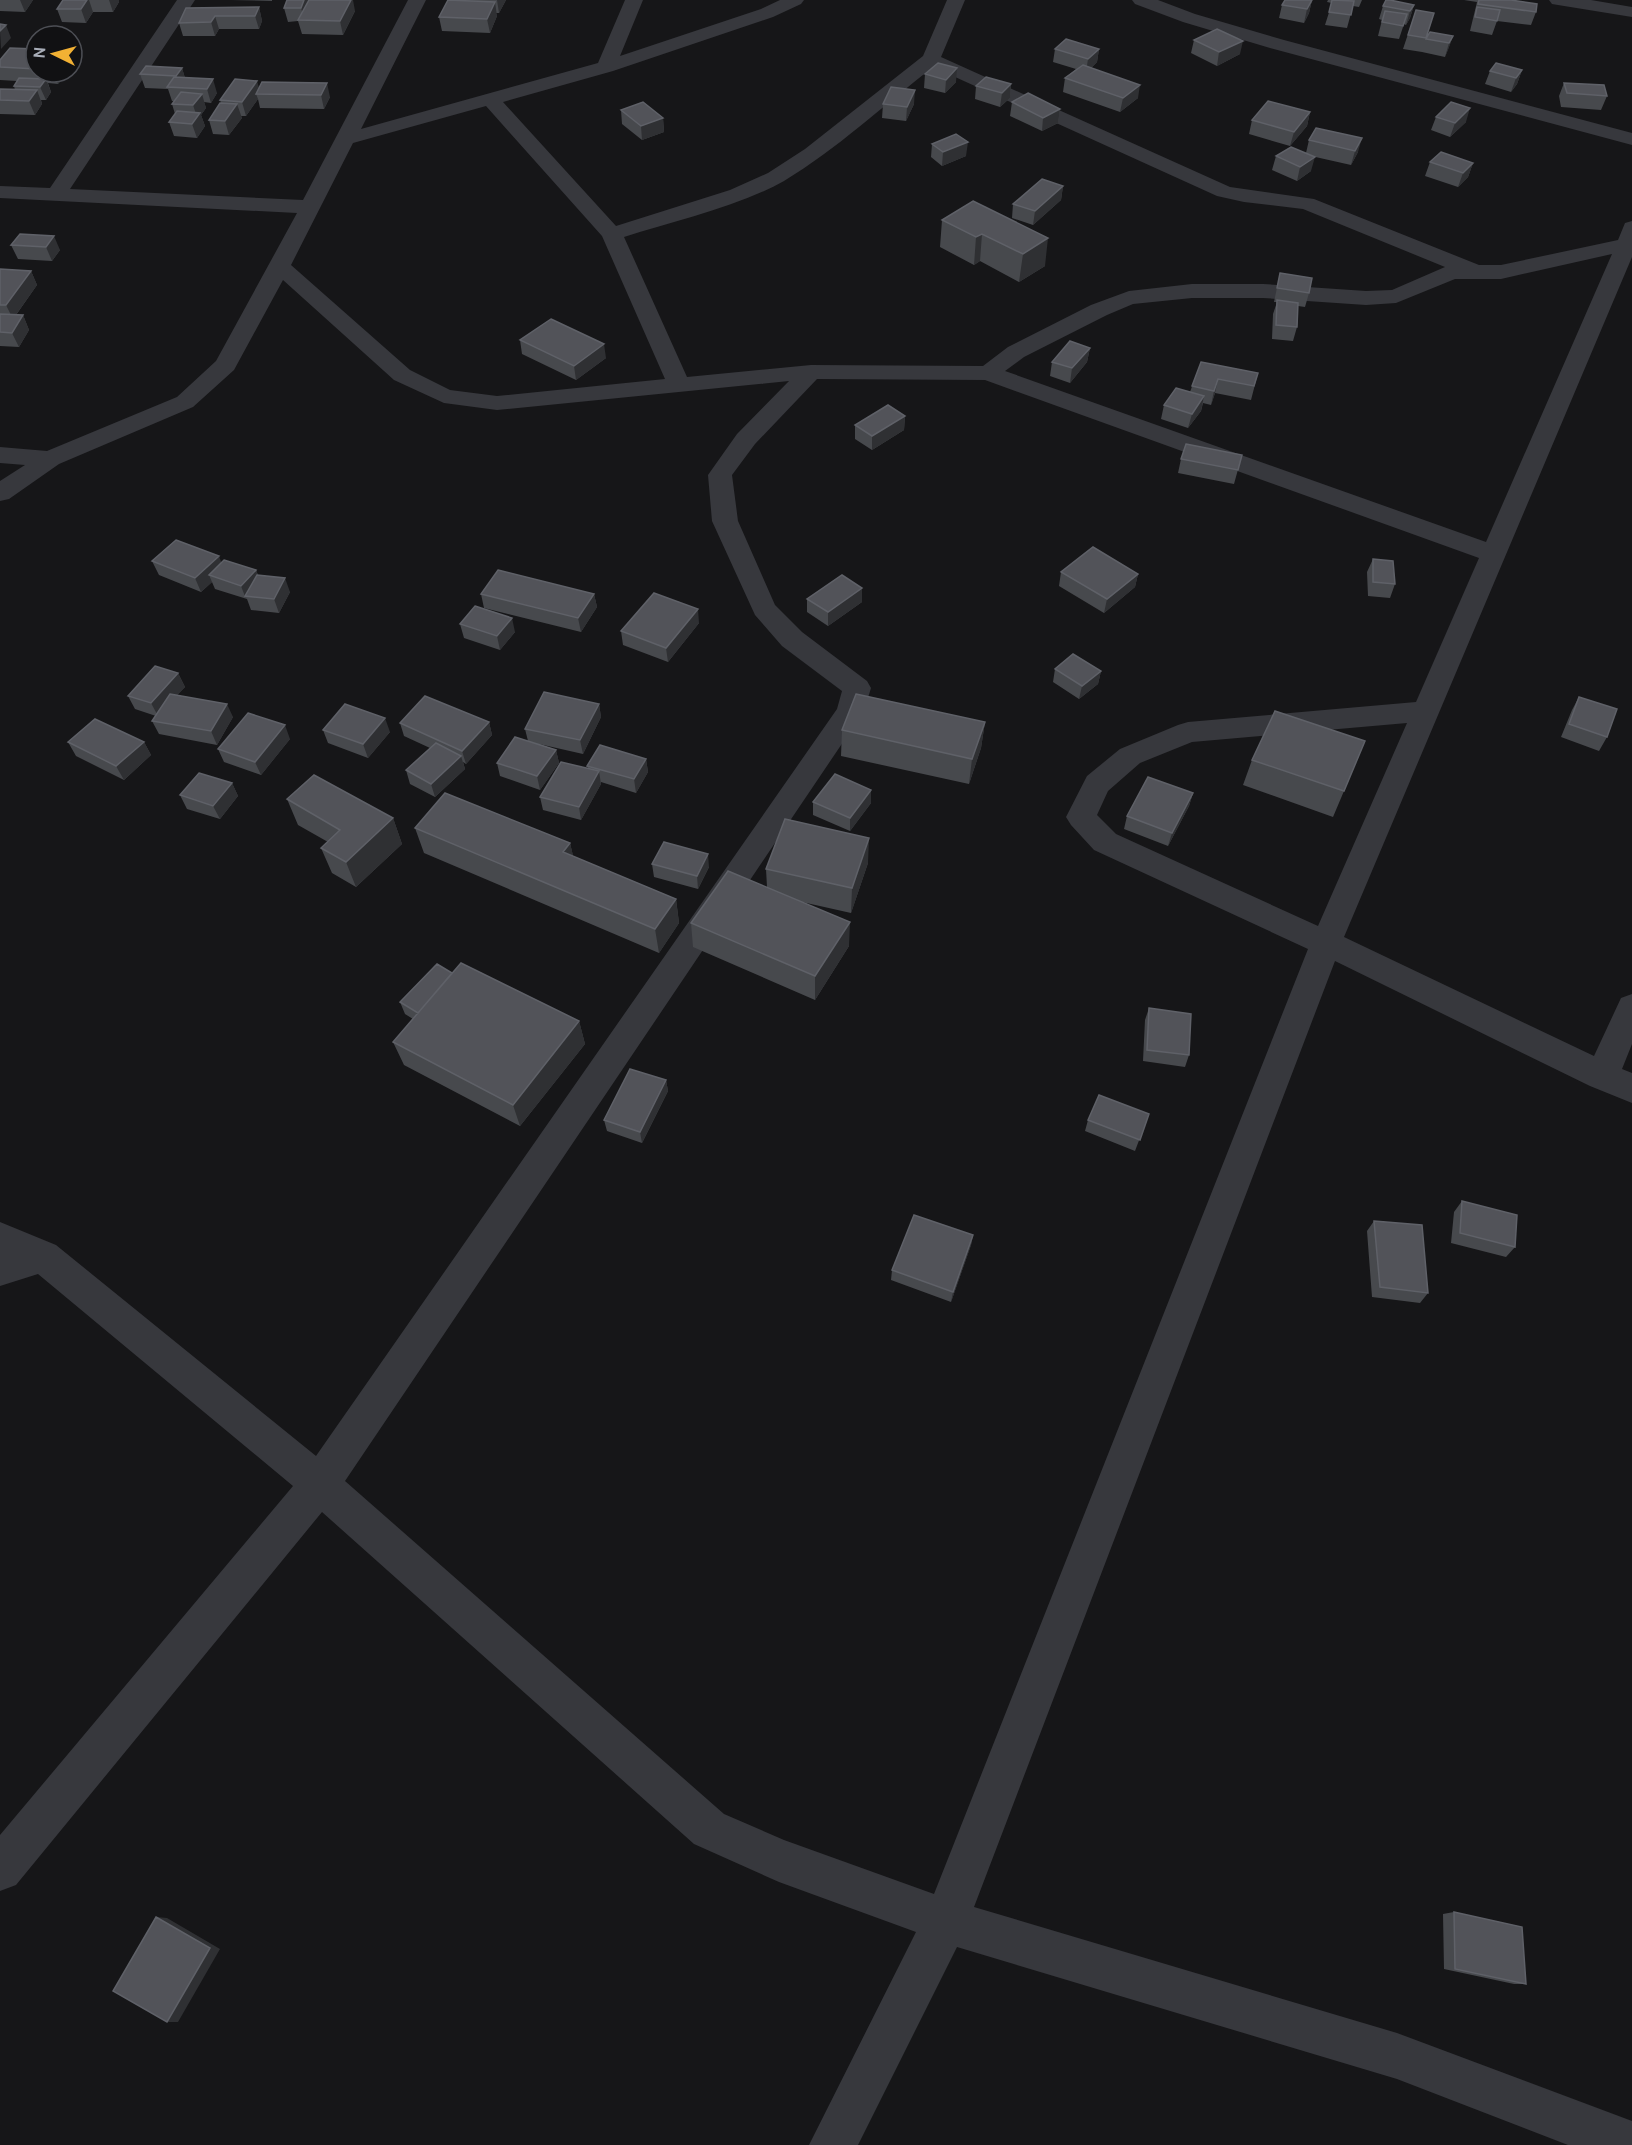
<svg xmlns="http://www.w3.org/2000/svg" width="1632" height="2145" font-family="Cabin,sans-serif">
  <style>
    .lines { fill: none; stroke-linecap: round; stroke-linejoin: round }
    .street { fill: #37383d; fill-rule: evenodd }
    .wall { fill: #47494d }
    .shaded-wall { fill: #2f3033 }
    .building { fill: #525359; stroke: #5f6168; stroke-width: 1.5 }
  </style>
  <rect width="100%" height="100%" fill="#161618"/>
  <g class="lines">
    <path class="street" d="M 177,0 L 195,0 L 70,189 L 303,200 L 408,0 L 426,0 L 361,129 L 598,63 L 625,0 L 643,0 L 620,56 L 761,9 L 780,0 L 804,0 L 801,4 L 773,17 L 613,71 L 503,102 L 616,226 L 730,190 L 768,173 L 805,149 L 923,56 L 947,0 L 965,0 L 941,57 L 1230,187 L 1314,199 L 1479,265 L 1501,265 L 1618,240 L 1625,223 L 1632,221 L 1632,257 L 1344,937 L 1594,1056 L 1621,998 L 1632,994 L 1632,1044 L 1622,1069 L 1632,1073 L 1632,1103 L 1590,1086 L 1335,961 L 974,1907 L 1397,2033 L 1632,2121 L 1632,2145 L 1568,2145 L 1397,2079 L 957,1947 L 858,2145 L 809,2145 L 916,1932 L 779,1882 L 694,1844 L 322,1512 L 16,1885 L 0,1891 L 0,1835 L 293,1486 L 38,1274 L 0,1286 L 0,1222 L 56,1245 L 316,1456 L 837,709 L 842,691 L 782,646 L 755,615 L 712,521 L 708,475 L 737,434 L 789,381 L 497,410 L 444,403 L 394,380 L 283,280 L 234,370 L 193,407 L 59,464 L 9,499 L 0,501 L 0,481 L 25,465 L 0,463 L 0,447 L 47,451 L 177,397 L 216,361 L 297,213 L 0,198 L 0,186 L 50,188 ZM 933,67 L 1217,196 L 1244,202 L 1303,209 L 1445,267 L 1392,290 L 1366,291 L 1263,284 L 1192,284 L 1129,291 L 1091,305 L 1008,347 L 983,366 L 811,365 L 687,377 L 624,237 C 674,221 738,207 784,181 C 837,149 884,105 933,67 ZM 486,106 L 602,236 L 665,379 L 497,396 L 450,390 L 410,370 L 291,265 L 353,143 ZM 1612,254 L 1486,542 L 1005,371 L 1024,357 L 1107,315 L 1133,304 L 1192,298 L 1263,298 L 1366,305 L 1396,303 L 1455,279 L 1501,279 ZM 817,379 L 985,380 L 1479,558 L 1416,702 L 1188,722 L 1178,725 L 1120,749 L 1087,776 L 1066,817 L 1071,825 L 1094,850 L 1308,949 L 934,1894 L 784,1840 L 724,1814 L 345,1481 L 864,711 L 871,688 L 867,681 L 802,632 L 775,605 L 738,521 L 732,475 L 755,444 ZM 1407,723 L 1318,926 L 1116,834 L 1097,815 L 1108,791 L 1140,763 L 1192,742 Z
      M 1132,0 L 1158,0 L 1195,14 L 1284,40 L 1632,133 L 1632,145 L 1270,48 L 1183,22 L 1135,4 Z
      M 1549,0 L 1591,0 L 1632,7 L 1632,17 L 1558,5 L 1552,4 Z"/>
  </g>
  <path class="wall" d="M 0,0 L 33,0 L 25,12 L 0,11 Z
    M 63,0 L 119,0 L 119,2 L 113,12 L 93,12 L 86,23 L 62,22 L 57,9 Z
    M 231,0 L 272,0 L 272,1 Z
    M 457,0 L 506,0 L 499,13 L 496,13 L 497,16 L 490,33 L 442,31 L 439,17 Z
    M 1312,0 L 1309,13 L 1304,23 L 1279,18 L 1282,5 Z
    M 1328,0 L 1362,0 L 1359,7 L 1353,6 L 1347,28 L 1325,25 L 1332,3 L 1327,2 Z
    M 1464,0 L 1511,0 L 1536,12 L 1531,25 L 1497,21 L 1492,35 L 1470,31 L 1477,2 Z
    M 308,1 L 355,11 L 343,35 L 302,34 L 298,21 L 288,22 L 284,8 Z
    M 1414,5 L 1410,18 L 1406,25 L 1404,24 L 1399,39 L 1378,36 L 1382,20 L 1379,19 L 1383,6 Z
    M 259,7 L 262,21 L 259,29 L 219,29 L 215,36 L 183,36 L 179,23 Z
    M 1416,10 L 1434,13 L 1422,52 L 1403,49 Z
    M 1453,36 L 1445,57 L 1422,52 L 1426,39 Z
    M 1194,40 L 1240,54 L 1217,66 L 1191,53 Z
    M 36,49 L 36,72 L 67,72 L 58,84 L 48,83 L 51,92 L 46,100 L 41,100 L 42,104 L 35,115 L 0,114 L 0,89 L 15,90 L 14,86 L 17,81 L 0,80 L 0,60 Z
    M 1055,49 L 1099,49 L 1097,62 L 1091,68 L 1138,98 L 1120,112 L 1063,92 L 1065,78 L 1076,69 L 1053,62 Z
    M 182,68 L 185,78 L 217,93 L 211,103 L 204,102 L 206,108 L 201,115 L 205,126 L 197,138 L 174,136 L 169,122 L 175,114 L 172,104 L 174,101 L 172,101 L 168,89 L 145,88 L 140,74 Z
    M 1522,70 L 1517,84 L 1511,92 L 1485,84 L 1490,71 Z
    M 925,74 L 956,82 L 945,93 L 924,88 Z
    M 262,82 L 330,97 L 324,109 L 260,108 L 258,99 L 246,116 L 241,116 L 242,118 L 229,135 L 213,134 L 209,120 L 221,103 L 220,100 L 259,88 Z
    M 1564,83 L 1607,96 L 1601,110 L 1561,107 L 1559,96 Z
    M 1011,84 L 1010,98 L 1000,107 L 975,99 L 976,86 Z
    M 1012,102 L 1060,109 L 1058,123 L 1042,131 L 1010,116 Z
    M 883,104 L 914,104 L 906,121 L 882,118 Z
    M 621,110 L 663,118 L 664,132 L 642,140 L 622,124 Z
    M 1310,112 L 1307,126 L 1290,146 L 1249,134 L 1252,120 Z
    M 1436,117 L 1466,122 L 1450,137 L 1431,130 Z
    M 1316,128 L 1358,152 L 1351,165 L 1311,156 L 1311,171 L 1297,181 L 1272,170 L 1276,156 L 1306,153 L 1309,140 Z
    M 932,144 L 966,156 L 942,166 L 931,157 Z
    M 1430,162 L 1473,163 L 1468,177 L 1458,187 L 1425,176 Z
    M 1063,186 L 1061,200 L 1033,225 L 1012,218 L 1013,204 Z
    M 973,201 L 1045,266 L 1019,282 L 980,261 L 974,265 L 940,247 L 942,220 Z
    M 20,234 L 60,250 L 52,261 L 18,259 L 11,245 Z
    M 0,269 L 31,271 L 37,285 L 16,315 L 23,315 L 29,330 L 19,347 L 0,346 Z
    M 1280,273 L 1309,293 L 1305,307 L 1298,306 L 1297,327 L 1293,341 L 1272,339 L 1273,314 L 1277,302 L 1274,302 Z
    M 520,340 L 606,358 L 576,380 L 522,354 Z
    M 1090,348 L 1087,362 L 1070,383 L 1050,376 L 1052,362 Z
    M 1201,362 L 1258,373 L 1251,400 L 1215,393 L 1211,405 L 1203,403 L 1201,411 L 1188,428 L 1161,419 L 1164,405 L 1190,392 Z
    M 905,416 L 904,430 L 872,450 L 855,439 L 855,425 Z
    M 1242,455 L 1234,484 L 1178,473 L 1181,459 Z
    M 1373,559 L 1395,584 L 1390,598 L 1368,596 L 1367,572 Z
    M 152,561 L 221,563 L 256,570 L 258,575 L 290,592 L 279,613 L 251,610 L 247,599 L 215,589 L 212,582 L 201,592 L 159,575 Z
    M 1061,572 L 1138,574 L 1135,587 L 1104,613 L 1059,586 Z
    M 481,594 L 594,594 L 597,607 L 581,632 L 484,608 Z
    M 807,599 L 862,602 L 828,626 L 807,612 Z
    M 699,623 L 668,662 L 623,645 L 621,631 Z
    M 460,624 L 515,632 L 500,650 L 464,638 Z
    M 1055,669 L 1101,671 L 1098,684 L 1079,699 L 1053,682 Z
    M 178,673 L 185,687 L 177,695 L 233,717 L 217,745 L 159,734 L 152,721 L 156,716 L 135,709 L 128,696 Z
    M 1579,697 L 1607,737 L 1599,751 L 1561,737 L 1572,710 Z
    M 599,704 L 601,717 L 583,754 L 539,744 L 556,750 L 559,763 L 540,790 L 500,776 L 497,763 L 528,741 L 525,729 Z
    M 489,722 L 492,735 L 466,764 L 463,762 L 465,769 L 435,797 L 410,784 L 406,770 L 430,748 L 404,736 L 400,723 Z
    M 985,722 L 981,748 L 969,784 L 841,756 L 842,730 Z
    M 323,730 L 390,732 L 368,758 L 328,743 Z
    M 290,739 L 261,775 L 224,762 L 218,749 Z
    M 68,742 L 144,742 L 151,755 L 124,780 L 76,756 Z
    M 646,759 L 648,772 L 636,793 L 601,782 L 601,784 L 581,820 L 543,810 L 540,797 L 588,768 L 587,766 Z
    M 1252,760 L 1344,791 L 1333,817 L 1243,785 Z
    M 232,783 L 238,796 L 220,819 L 187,809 L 180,795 Z
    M 1193,793 L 1189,806 L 1168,846 L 1124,829 L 1127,816 Z
    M 287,799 L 393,818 L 402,844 L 356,887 L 332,873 L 321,848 L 328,842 L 298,825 Z
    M 813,802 L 871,803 L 850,831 L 813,815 Z
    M 415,828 L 570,843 L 573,856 L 676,899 L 679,923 L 659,953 L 424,853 Z
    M 868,863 L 851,913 L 802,902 L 849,946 L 815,1000 L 693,947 L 691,923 L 767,887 L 766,869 Z
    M 652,864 L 709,867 L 698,889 L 654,877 Z
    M 452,973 L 579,1021 L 585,1044 L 520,1126 L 404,1065 L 393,1042 L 413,1019 L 405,1014 L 400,1002 Z
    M 1149,1008 L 1189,1055 L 1185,1067 L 1143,1061 L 1145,1020 Z
    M 666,1080 L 668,1091 L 642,1143 L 607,1131 L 604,1120 Z
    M 1149,1114 L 1135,1151 L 1085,1131 L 1088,1120 Z
    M 1462,1201 L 1515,1247 L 1506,1257 L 1451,1243 L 1454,1212 Z
    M 1374,1221 L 1428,1293 L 1420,1303 L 1372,1297 L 1367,1231 Z
    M 973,1235 L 971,1245 L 951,1302 L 891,1280 L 892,1270 Z
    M 1454,1912 L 1526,1984 L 1514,1984 L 1444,1969 L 1443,1914 Z"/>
  <path class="shaded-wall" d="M 20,0 L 33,0 L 25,12 Z
    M 87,0 L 89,0 L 93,12 L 86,23 L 81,9 Z
    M 109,0 L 119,0 L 119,2 L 113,12 Z
    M 304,0 L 308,0 L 309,7 L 305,21 L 301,8 Z
    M 351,0 L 353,0 L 355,11 L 343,35 L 340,21 Z
    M 497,0 L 506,0 L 499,13 Z
    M 1312,0 L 1309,13 L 1304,23 L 1307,9 Z
    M 495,2 L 497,16 L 490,33 L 487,19 Z
    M 1414,5 L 1410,18 L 1406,25 L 1410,11 Z
    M 259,7 L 262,21 L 259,29 L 255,16 Z
    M 215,16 L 219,29 L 215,36 L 211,22 Z
    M 6,25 L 11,38 L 1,49 L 0,31 Z
    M 1453,36 L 1448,50 L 1445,57 L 1449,43 Z
    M 1243,41 L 1240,54 L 1217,66 L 1219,52 Z
    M 1099,49 L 1097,62 L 1086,72 L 1088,59 Z
    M 182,68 L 186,82 L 180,88 L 176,76 Z
    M 957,68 L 956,82 L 945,93 L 946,80 Z
    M 1522,70 L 1517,84 L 1511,92 L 1516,78 Z
    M 53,72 L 67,72 L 58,84 Z
    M 46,79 L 51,92 L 46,100 L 40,87 Z
    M 213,79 L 217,93 L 211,103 L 207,89 Z
    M 257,81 L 261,94 L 256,94 L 258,99 L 246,116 L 242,102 Z
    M 327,83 L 330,97 L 324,109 L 321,95 Z
    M 1011,84 L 1010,98 L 1000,107 L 1002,93 Z
    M 1140,85 L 1138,98 L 1120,112 L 1123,98 Z
    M 37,90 L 42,104 L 35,115 L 29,101 Z
    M 915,90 L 914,104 L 906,121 L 907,107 Z
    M 202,94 L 206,108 L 201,115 L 205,126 L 197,138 L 192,124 L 197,117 L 193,105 Z
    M 237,104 L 242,118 L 229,135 L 225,121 Z
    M 1470,108 L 1466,122 L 1450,137 L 1455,123 Z
    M 1060,109 L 1058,123 L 1042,131 L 1043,118 Z
    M 1310,112 L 1307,126 L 1290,146 L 1294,132 Z
    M 663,118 L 664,132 L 642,140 L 641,126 Z
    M 1362,138 L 1358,152 L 1351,165 L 1355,151 Z
    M 968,142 L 966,156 L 942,166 L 943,152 Z
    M 1315,157 L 1311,171 L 1297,181 L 1300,167 Z
    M 1473,163 L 1468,177 L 1458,187 L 1463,173 Z
    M 1063,186 L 1061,200 L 1033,225 L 1035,211 Z
    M 982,234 L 980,261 L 974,265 L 976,237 Z
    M 54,236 L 60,250 L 52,261 L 46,247 Z
    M 1048,238 L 1045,266 L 1019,282 L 1023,254 Z
    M 31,271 L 37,285 L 13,319 L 6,305 Z
    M 23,315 L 29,330 L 19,347 L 12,333 Z
    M 604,344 L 606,358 L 576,380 L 574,366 Z
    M 1090,348 L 1087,362 L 1070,383 L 1072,368 Z
    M 1218,379 L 1215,393 L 1211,405 L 1214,391 Z
    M 1204,396 L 1201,411 L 1188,428 L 1192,414 Z
    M 905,416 L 904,430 L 872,450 L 872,436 Z
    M 219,556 L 224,570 L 209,575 L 212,582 L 201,592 L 195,578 Z
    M 256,570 L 261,584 L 245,596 L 246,599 L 241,586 Z
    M 1138,574 L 1135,587 L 1104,613 L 1107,599 Z
    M 285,578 L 290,592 L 279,613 L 274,599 Z
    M 862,588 L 862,602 L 828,626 L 828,612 Z
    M 594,594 L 597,607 L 581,632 L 578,618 Z
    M 698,609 L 699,623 L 668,662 L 666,648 Z
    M 512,618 L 515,632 L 500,650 L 497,636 Z
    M 1101,671 L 1098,684 L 1079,699 L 1082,686 Z
    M 178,673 L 185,687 L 158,716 L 151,703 Z
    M 227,704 L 233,717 L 217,745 L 211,731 Z
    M 599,704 L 601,717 L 583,754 L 580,740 Z
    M 385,718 L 390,732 L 368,758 L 363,744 Z
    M 489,722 L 492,735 L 466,764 L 462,751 Z
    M 985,722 L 981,748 L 969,784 L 972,759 Z
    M 285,725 L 290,739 L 261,775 L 255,762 Z
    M 144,742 L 151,755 L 124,780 L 116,766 Z
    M 556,750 L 559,763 L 540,790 L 537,776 Z
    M 461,756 L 465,769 L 435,797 L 431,784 Z
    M 646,759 L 648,772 L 636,793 L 634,779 Z
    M 599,771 L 601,784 L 581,820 L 579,807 Z
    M 232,783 L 238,796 L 220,819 L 213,806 Z
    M 871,790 L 871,803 L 850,831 L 850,818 Z
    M 1193,793 L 1189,806 L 1168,846 L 1172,833 Z
    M 393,818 L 402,844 L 356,887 L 346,862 Z
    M 869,838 L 868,863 L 851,913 L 852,888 Z
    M 570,843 L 576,868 L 563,852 Z
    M 708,854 L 709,867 L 698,889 L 697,876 Z
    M 676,899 L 679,923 L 659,953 L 655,929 Z
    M 850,922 L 849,946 L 815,1000 L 815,976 Z
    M 579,1021 L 585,1044 L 520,1126 L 513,1105 Z
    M 666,1080 L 668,1091 L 642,1143 L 640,1132 Z
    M 973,1235 L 971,1245 L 951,1302 L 953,1292 Z
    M 156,1917 L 167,1918 L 220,1949 L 178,2022 L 167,2022 Z"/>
  <path class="building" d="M 63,0 L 87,0 L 81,9 L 57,9 Z
    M 287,0 L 304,0 L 301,8 L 284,8 Z
    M 309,0 L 351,0 L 340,21 L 298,20 Z
    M 448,0 L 495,2 L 487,19 L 439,17 Z
    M 1285,0 L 1312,0 L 1307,9 L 1282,5 Z
    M 1332,0 L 1354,1 L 1351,15 L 1329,12 Z
    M 1386,0 L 1390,0 L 1414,5 L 1410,11 L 1383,6 Z
    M 1479,0 L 1511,0 L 1537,4 L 1536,12 L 1478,4 Z
    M 259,7 L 255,16 L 215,16 L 211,22 L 179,23 L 186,8 Z
    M 1477,7 L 1500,10 L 1497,21 L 1475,17 Z
    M 1416,10 L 1434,13 L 1426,38 L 1408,35 Z
    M 1385,11 L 1407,14 L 1403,26 L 1382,22 Z
    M 0,24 L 6,25 L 0,31 Z
    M 1217,29 L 1243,41 L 1219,52 L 1194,40 Z
    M 1430,32 L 1453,36 L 1449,43 L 1426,39 Z
    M 1066,39 L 1099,49 L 1088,59 L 1055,49 Z
    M 10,48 L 36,49 L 36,69 L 0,67 L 0,60 Z
    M 938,63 L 957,68 L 946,80 L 925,74 Z
    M 1496,63 L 1522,70 L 1516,78 L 1490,71 Z
    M 1083,65 L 1140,85 L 1123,98 L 1065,78 Z
    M 146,66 L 182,68 L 176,76 L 140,74 Z
    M 174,77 L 213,79 L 207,89 L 167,87 Z
    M 986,77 L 1011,84 L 1002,93 L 976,86 Z
    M 19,78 L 46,79 L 40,87 L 14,86 Z
    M 235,79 L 257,81 L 242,102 L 220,100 Z
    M 262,82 L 327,83 L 321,95 L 256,94 Z
    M 1564,83 L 1604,85 L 1607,96 L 1567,93 Z
    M 891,87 L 915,90 L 907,107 L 883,104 Z
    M 0,89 L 37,90 L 29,101 L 0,100 Z
    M 181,92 L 202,94 L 193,105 L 172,104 Z
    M 1028,93 L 1060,109 L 1043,118 L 1012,102 Z
    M 1268,101 L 1310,112 L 1294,132 L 1252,120 Z
    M 643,102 L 663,118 L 641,126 L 621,110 Z
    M 1451,102 L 1470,108 L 1455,123 L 1436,117 Z
    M 220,103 L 237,104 L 225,121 L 209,120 Z
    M 177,111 L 200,113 L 192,124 L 169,122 Z
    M 1316,128 L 1362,138 L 1355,151 L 1309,140 Z
    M 956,134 L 968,142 L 943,152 L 932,144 Z
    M 1291,147 L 1315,157 L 1300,167 L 1276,156 Z
    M 1441,152 L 1473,163 L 1463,173 L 1430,162 Z
    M 1042,179 L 1063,186 L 1035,211 L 1013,204 Z
    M 973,201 L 1048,238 L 1023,254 L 982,234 L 976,237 L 942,220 Z
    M 20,234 L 54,236 L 46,247 L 11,245 Z
    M 0,269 L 31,271 L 6,305 L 0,305 Z
    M 1280,273 L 1312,278 L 1309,293 L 1277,288 Z
    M 1277,300 L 1298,303 L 1297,327 L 1276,325 Z
    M 0,314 L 23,315 L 12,333 L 0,332 Z
    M 551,319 L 604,344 L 574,366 L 520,340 Z
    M 1070,341 L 1090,348 L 1072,368 L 1052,362 Z
    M 1201,362 L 1258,373 L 1254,386 L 1218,379 L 1214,391 L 1192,386 Z
    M 1176,388 L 1204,396 L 1192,414 L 1164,405 Z
    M 888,405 L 905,416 L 872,436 L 855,425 Z
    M 1186,444 L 1242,455 L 1238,470 L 1181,459 Z
    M 176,540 L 219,556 L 195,578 L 152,561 Z
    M 1093,547 L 1138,574 L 1107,599 L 1061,572 Z
    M 1373,559 L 1393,561 L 1395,584 L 1373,582 Z
    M 224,560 L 256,570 L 241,586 L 209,575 Z
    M 498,570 L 594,594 L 578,618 L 481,594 Z
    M 257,575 L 285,578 L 274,599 L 245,596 Z
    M 842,575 L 862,588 L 828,612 L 807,599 Z
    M 654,593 L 698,609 L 666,648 L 621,631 Z
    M 475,606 L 512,618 L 497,636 L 460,624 Z
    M 1073,654 L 1101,671 L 1082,686 L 1055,669 Z
    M 155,666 L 178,673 L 151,703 L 128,696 Z
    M 544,692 L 599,704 L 580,740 L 525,729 Z
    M 170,694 L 227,704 L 211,731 L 152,721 Z
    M 856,694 L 985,722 L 972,759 L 842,730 Z
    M 425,696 L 489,722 L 462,751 L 400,723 Z
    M 1579,697 L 1617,709 L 1607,737 L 1569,724 Z
    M 345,704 L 385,718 L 363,744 L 323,730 Z
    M 1275,711 L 1365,741 L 1344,791 L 1252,760 Z
    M 248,713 L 285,725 L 255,762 L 218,749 Z
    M 95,719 L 144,742 L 116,766 L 68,742 Z
    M 515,737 L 556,750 L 537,776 L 497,763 Z
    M 436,743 L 461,756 L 431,784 L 406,770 Z
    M 600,745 L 646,759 L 634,779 L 587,766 Z
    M 561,762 L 599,771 L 579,807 L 540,797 Z
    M 199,773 L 232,783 L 213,806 L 180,795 Z
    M 835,774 L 871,790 L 850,818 L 813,802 Z
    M 314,775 L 393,818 L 346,862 L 321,848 L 340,830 L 287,799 Z
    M 1148,777 L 1193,793 L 1172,833 L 1127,816 Z
    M 445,793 L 570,843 L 563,852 L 676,899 L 655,929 L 415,828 Z
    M 785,819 L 869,838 L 852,888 L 766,869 Z
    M 664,842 L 708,854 L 697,876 L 652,864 Z
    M 728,871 L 850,922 L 815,976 L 691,923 Z
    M 461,963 L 579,1021 L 513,1105 L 393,1042 Z
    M 437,964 L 452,973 L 418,1013 L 400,1002 Z
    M 1149,1008 L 1191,1014 L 1189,1055 L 1147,1050 Z
    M 630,1069 L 666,1080 L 640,1132 L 604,1120 Z
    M 1099,1095 L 1149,1114 L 1140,1140 L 1088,1120 Z
    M 1462,1201 L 1517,1215 L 1515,1247 L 1460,1233 Z
    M 914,1215 L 973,1235 L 953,1292 L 892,1270 Z
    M 1374,1221 L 1422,1225 L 1428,1293 L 1380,1287 Z
    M 1454,1912 L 1522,1927 L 1526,1984 L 1455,1969 Z
    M 156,1917 L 210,1948 L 167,2022 L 113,1991 Z"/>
  <g transform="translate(54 54) rotate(275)"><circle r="28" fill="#111113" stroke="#4d4f55" stroke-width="1.5"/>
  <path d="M0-4.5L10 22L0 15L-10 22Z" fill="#f2b134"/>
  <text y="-9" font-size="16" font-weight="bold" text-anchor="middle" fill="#a8adb8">N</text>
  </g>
</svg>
